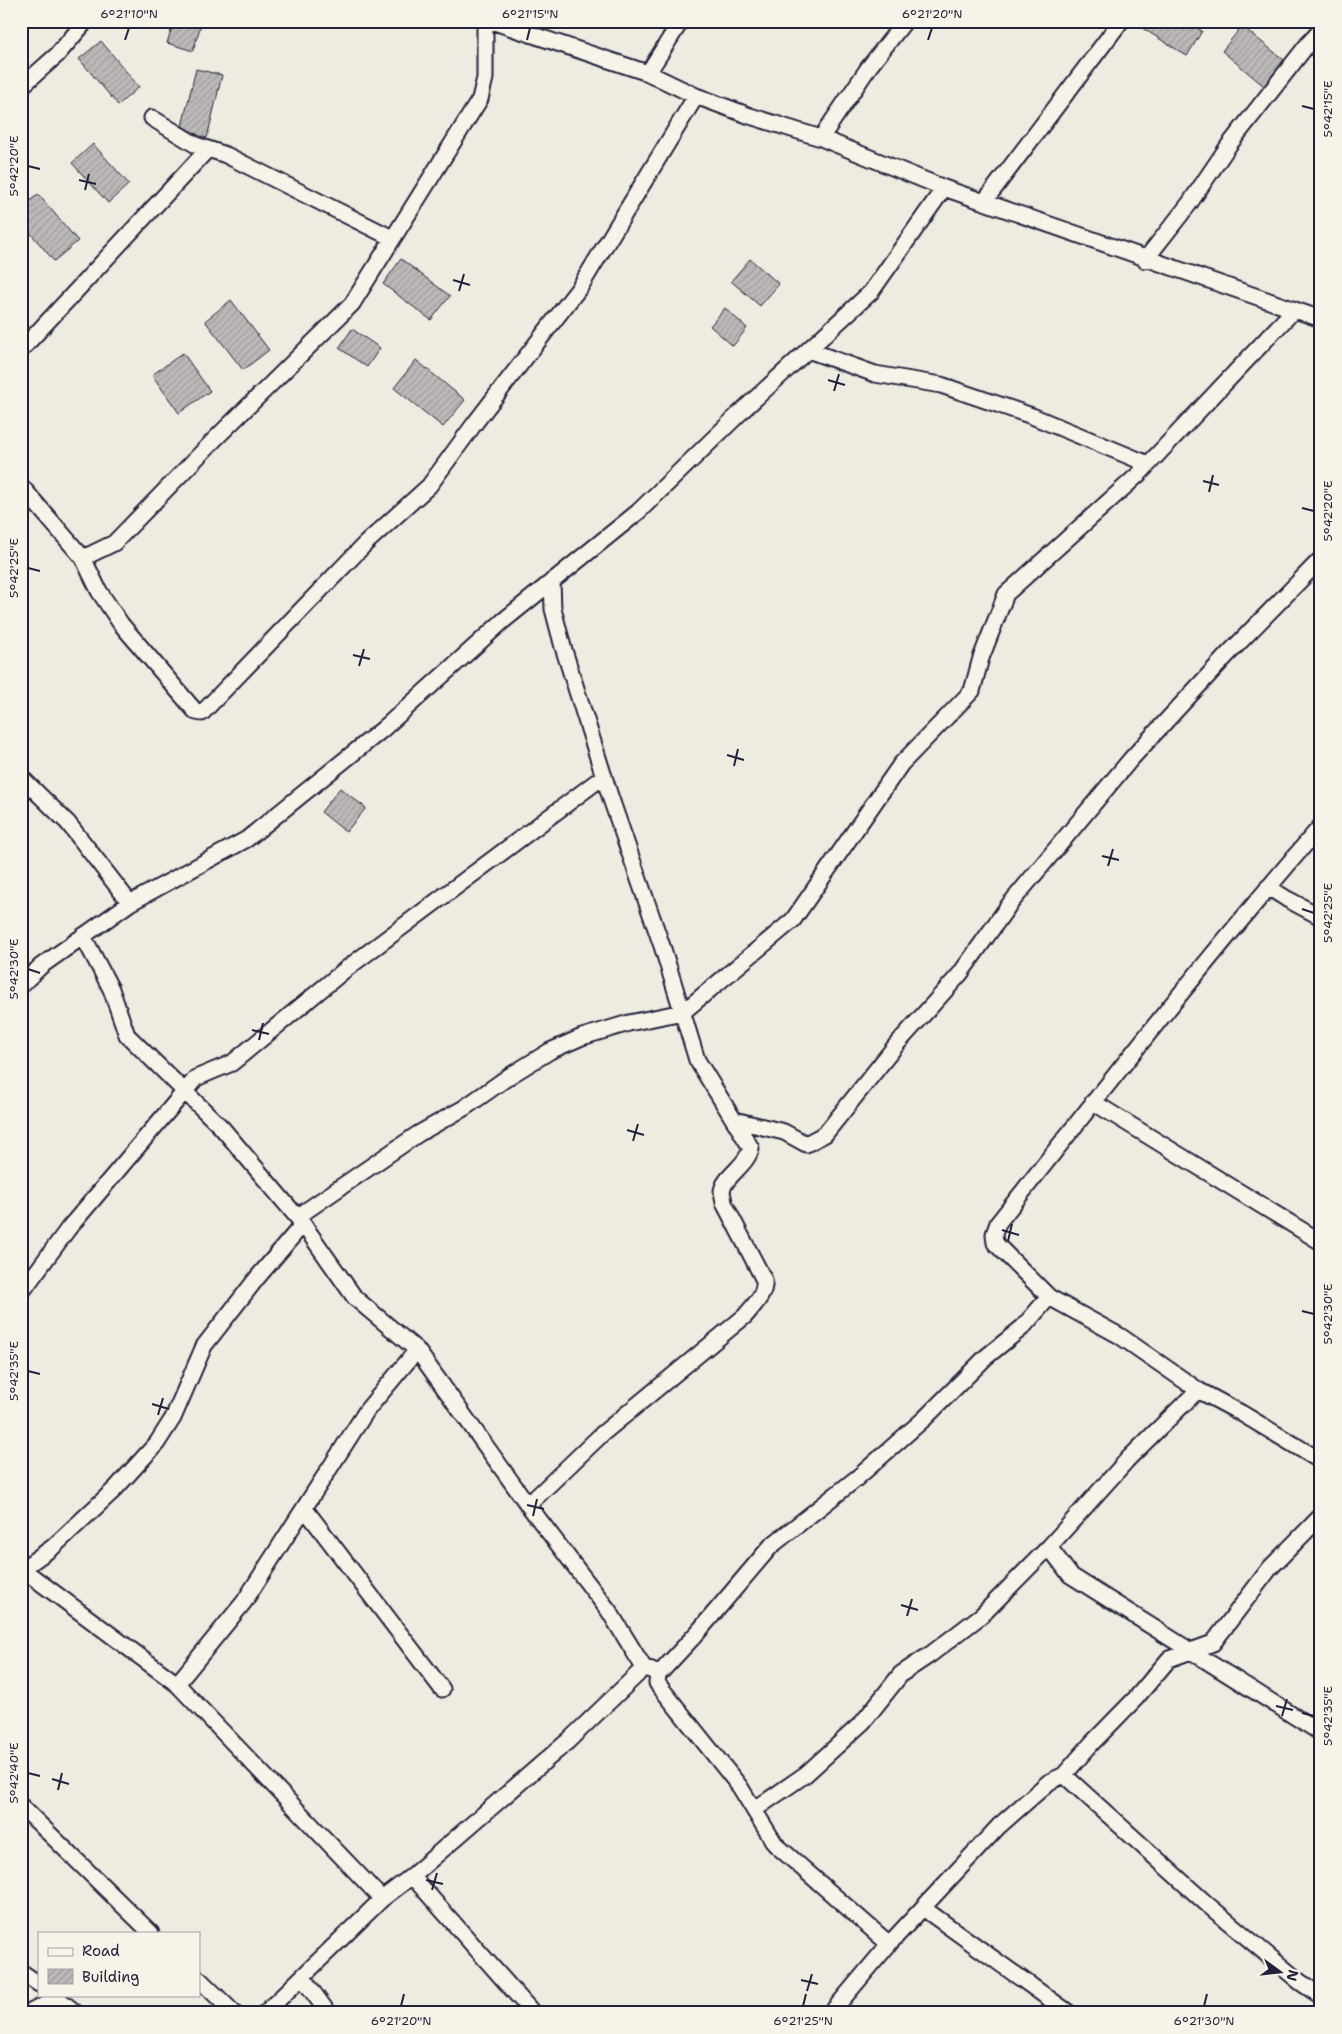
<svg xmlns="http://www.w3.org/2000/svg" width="1342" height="2034" font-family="'Shantell Sans',sans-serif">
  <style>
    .building { fill: url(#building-hatch); stroke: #22223b }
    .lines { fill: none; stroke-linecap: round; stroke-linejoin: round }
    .street-casing { stroke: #22223b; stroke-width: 19 }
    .street { stroke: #f7f3e8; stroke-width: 15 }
    .ticks { fill: none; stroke: #22223b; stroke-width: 2 }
    .neatline { fill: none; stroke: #22223b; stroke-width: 2 }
    .ticks-label { font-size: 12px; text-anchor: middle; fill: #22223b }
  </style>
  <defs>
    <pattern id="building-hatch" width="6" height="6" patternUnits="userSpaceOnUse" patternTransform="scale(1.25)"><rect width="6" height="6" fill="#bbb8b7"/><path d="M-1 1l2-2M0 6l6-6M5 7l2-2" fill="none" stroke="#a09e9e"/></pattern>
  </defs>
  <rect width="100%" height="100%" fill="#eeebe1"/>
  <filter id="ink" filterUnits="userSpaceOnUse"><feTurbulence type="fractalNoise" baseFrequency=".02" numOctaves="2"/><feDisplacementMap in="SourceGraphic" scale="10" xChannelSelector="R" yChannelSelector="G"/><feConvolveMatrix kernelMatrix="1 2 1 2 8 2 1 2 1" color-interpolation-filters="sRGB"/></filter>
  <g filter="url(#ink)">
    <path class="building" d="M 174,21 L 202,21 L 193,51 L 167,43 Z
      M 1131,21 L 1186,21 L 1202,31 L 1187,56 Z
      M 1242,26 L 1284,60 L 1264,86 L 1222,51 Z
      M 101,41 L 139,87 L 118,105 L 79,59 Z
      M 196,69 L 222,75 L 207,138 L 200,136 L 182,126 Z
      M 93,144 L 129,184 L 108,203 L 72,163 Z
      M 38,194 L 78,241 L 54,261 L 21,222 L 21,209 Z
      M 401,259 L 450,296 L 431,320 L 383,284 Z
      M 750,259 L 779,284 L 760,306 L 731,281 Z
      M 231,300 L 269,350 L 243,370 L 205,321 Z
      M 725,308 L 747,328 L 733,346 L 710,326 Z
      M 352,329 L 380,348 L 367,367 L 339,348 Z
      M 183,353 L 210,391 L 179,413 L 152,375 Z
      M 416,360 L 465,400 L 443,427 L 394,388 Z
      M 340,788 L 366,808 L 346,832 L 321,812 Z"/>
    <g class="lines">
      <g class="street-casing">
        <path id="street" d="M 491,21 L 648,73 L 696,96 L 750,116 L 821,138 L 944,188 L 1321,319
          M 648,73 L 681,21
          M 21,87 L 57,55 L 86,21
          M 152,118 L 196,145 L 226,155 L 392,238
          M 821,138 L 869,67 L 905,21
          M 984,202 L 1121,21
          M 1145,260 L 1189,204 L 1229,145 L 1308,44 L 1321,30
          M 21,350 L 208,149
          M 808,350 L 875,374 L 941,385 L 1032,416 L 1148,464
          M 21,486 L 83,558 L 99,591 L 121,624 L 196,712 L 202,713 L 365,544 L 429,486 L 475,423 L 580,287 L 696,96
          M 83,558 L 114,543 L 215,439 L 352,304 L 480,99 L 485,78 L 485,21
          M 21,777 L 68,823 L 130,903 L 41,966 L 21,985
          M 1321,826 C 1209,955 1104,1089 998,1223 L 994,1234 L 995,1243 L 1049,1297 L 1120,1336 L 1198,1390 L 1241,1413 L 1321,1461
          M 1268,887 L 1287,899 L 1321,917
          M 130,903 L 247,839 L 383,729 L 503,621 L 638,512 L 744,409 L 871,292 L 944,188
          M 83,936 L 111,989 L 127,1035 L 222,1128 L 303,1224 L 355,1298 L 417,1350 L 528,1505 L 609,1611 L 644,1668
          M 1093,1102 L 1321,1242
          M 734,1120 L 784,1132 L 806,1144 L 825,1134 L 897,1044 L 960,974 L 1009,905 L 1131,759 L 1228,654 L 1321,559
          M 297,1217 L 418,1134 L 464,1108 L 511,1075 L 550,1051 L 582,1037 L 629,1023 L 683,1012 L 793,920 L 901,764 L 972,691 L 981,658 L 1006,594 L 1140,473 L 1294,310
          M 21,1293 L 68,1229 L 196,1078 L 232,1063 L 346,969 L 604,776
          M 1198,1390 L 1129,1458 L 1049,1547 L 1070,1575 L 1321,1733
          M 528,1505 L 602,1434 L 745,1316 C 754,1305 766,1294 764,1280 L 724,1203 C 724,1199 722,1194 722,1191 C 724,1176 747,1166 751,1148 L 697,1060 L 663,949 L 611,799 L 563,647 L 553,609 L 552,581
          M 305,1509 L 442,1689
          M 21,1568 L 22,1569 L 53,1547 L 115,1489 L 157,1443 L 173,1418 L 204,1346 L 257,1278 L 303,1224
          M 22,1569 L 177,1684 L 244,1602 L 367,1410 L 417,1350
          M 177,1684 L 382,1899
          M 1064,1775 L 1208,1905 L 1300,1982 L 1321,1996
          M 21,1806 L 151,1933
          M 754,1810 L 806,1774 L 863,1722 L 901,1674 L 931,1654 L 982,1615 L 1049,1547
          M 412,1876 L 533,2013
          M 923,1908 L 1069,2013
          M 889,1944 L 775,1844 L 740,1787 L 657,1683 L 658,1675 L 698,1632 L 771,1546 L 857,1478 L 925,1418 L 986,1357 L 1023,1327 L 1049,1297
          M 21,1972 L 39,1984
          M 302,1977 L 328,2013
          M 199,1979 L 234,2013
          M 54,1995 L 76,2013
          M 29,2013 L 58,1998
          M 265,2013 L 382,1899 L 412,1876 L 568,1741 L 644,1668 L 652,1670
          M 831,2013 L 889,1944 L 999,1826 L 1049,1782 L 1064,1775 L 1092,1743 L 1136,1698 L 1169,1659 L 1213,1643 L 1270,1568 L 1321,1516"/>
      </g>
      <use href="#street" class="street"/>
    </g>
  </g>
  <path class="ticks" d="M 125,40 L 129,28M 527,40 L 530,28M 928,40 L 932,28M 1302,106 L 1314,109M 28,166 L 40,169M 79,180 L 96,184M 85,190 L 89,174M 453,280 L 470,285M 459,291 L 464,274M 828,380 L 845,385M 834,391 L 839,374M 1203,481 L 1219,485M 1209,492 L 1213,475M 1302,508 L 1314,511M 28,568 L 40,571M 353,655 L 370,659M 359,666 L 364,649M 727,755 L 744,760M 734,766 L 738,749M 1102,856 L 1119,860M 1108,866 L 1113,849M 1302,909 L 1314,913M 28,969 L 40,973M 252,1030 L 269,1034M 259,1040 L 263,1023M 627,1130 L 644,1135M 633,1141 L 638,1124M 1002,1230 L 1019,1235M 1008,1241 L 1012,1224M 1302,1311 L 1314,1314M 28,1371 L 40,1374M 152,1404 L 169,1409M 158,1415 L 163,1398M 527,1505 L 544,1509M 533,1516 L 537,1499M 901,1605 L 918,1610M 907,1616 L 912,1599M 1276,1706 L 1293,1710M 1302,1713 L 1314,1716M 1282,1716 L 1287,1699M 28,1773 L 40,1776M 52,1779 L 69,1784M 58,1790 L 62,1773M 426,1880 L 443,1884M 432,1890 L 437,1873M 801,1980 L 818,1984M 807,1991 L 812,1974M 401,2006 L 404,1994M 803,2006 L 806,1994M 1204,2006 L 1207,1994"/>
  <rect width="1342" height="2034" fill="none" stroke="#f7f3e8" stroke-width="55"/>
  <rect x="38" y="1932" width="162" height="65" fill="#f7f3e8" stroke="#a29fa3"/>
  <rect x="48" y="1948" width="25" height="8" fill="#f7f3e8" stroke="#a29fa3"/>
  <text x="82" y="1956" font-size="15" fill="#22223b">Road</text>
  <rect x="48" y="1969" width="25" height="15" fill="url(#building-hatch)" stroke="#a29fa3"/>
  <text x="82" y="1982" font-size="15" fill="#22223b">Building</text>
  <g transform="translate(1280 1972) rotate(105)" stroke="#f7f3e8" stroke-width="4" paint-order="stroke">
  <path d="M0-4L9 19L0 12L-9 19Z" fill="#22223b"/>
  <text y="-8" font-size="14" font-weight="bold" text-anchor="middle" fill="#22223b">N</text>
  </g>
  <rect x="28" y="28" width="1286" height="1978" class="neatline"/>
  <g class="ticks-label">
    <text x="129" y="18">6°21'10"N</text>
    <text x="530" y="18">6°21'15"N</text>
    <text x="932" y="18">6°21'20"N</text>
    <text transform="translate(1328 109) rotate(-90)" y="4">5°42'15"E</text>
    <text transform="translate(14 166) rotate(-90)" y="4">5°42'20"E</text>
    <text transform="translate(1328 511) rotate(-90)" y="4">5°42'20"E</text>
    <text transform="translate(14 568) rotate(-90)" y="4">5°42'25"E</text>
    <text transform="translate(1328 913) rotate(-90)" y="4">5°42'25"E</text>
    <text transform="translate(14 969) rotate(-90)" y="4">5°42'30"E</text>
    <text transform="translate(1328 1314) rotate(-90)" y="4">5°42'30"E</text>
    <text transform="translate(14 1371) rotate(-90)" y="4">5°42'35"E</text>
    <text transform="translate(1328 1716) rotate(-90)" y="4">5°42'35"E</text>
    <text transform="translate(14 1773) rotate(-90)" y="4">5°42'40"E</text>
    <text x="401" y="2025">6°21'20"N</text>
    <text x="803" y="2025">6°21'25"N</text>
    <text x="1204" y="2025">6°21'30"N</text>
  </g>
</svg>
